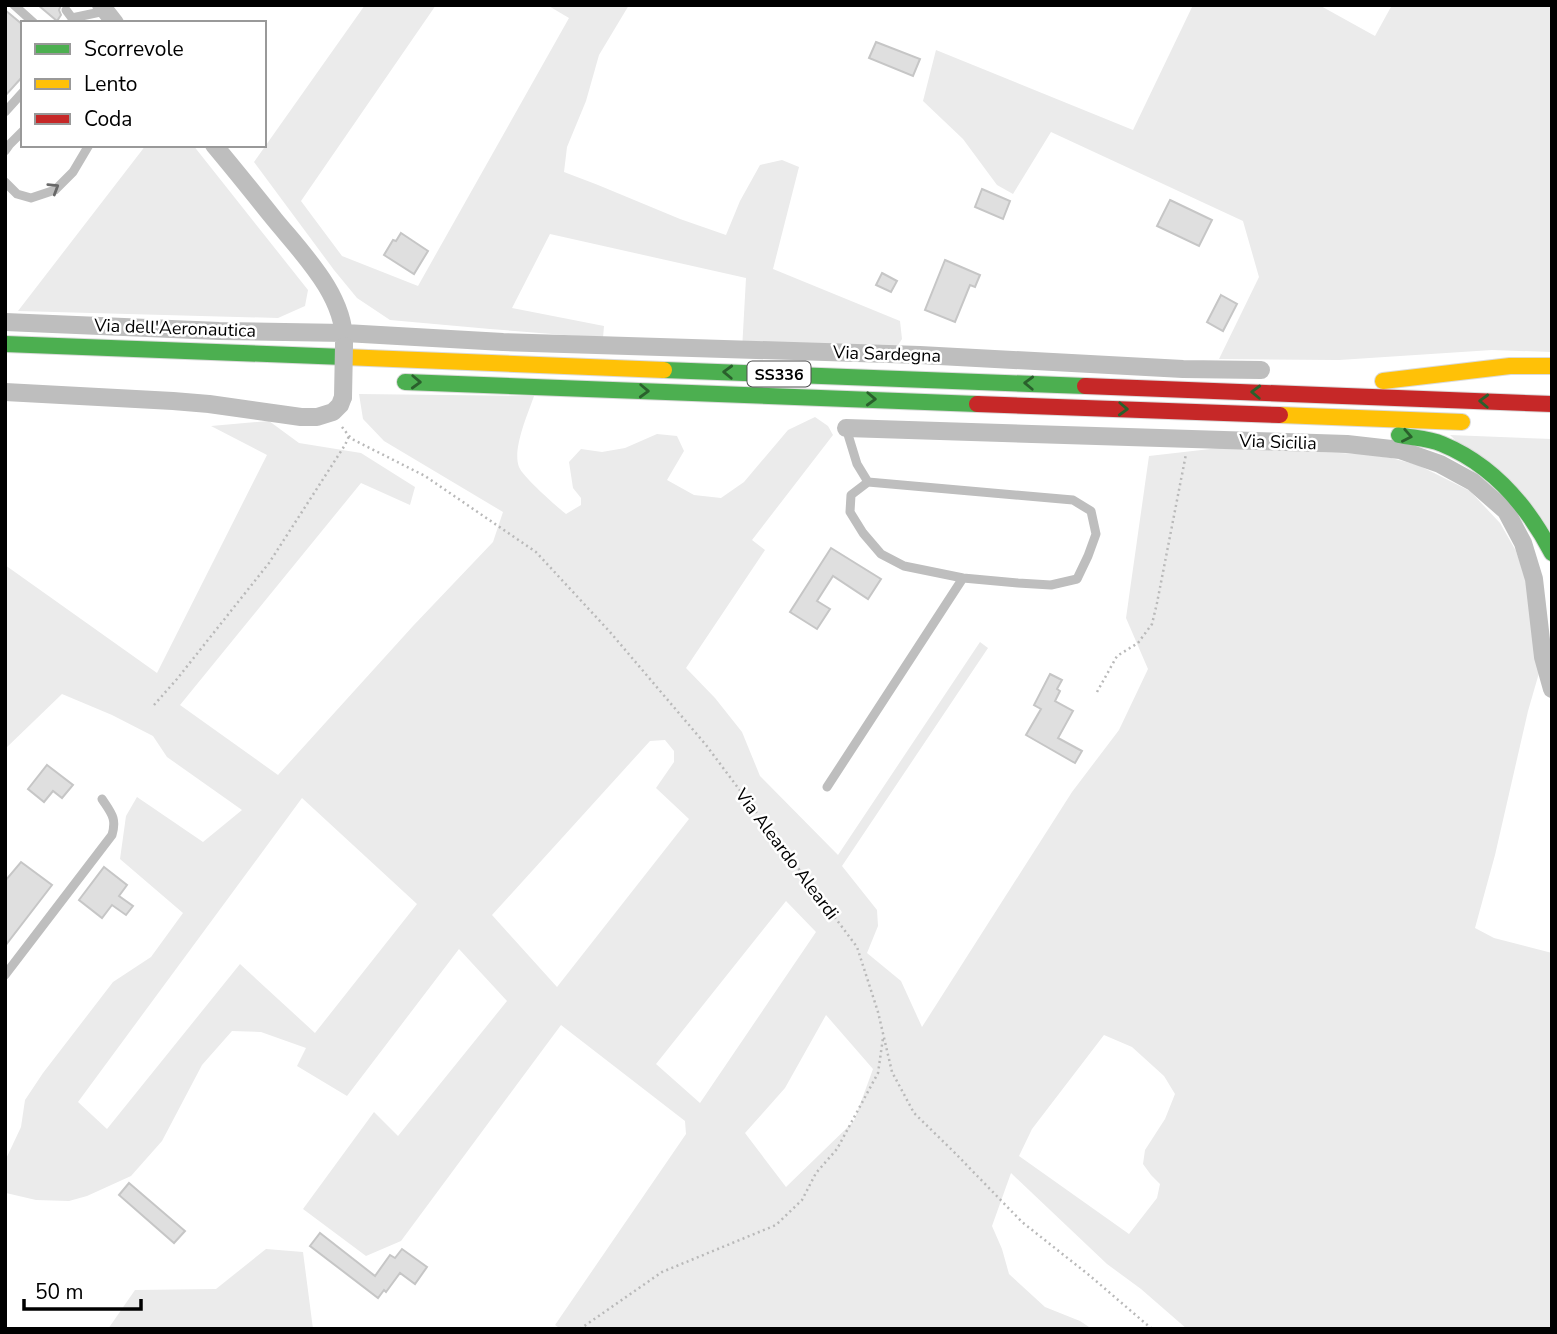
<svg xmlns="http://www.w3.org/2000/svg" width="1557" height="1334" font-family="'Nunito Sans',sans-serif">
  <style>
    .green { fill: #ebebeb; fill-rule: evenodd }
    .building { fill: #dfdfdf; stroke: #c6c6c6; stroke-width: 2 }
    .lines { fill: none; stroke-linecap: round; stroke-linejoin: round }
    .fast-casing { stroke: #dbdbdb; stroke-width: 18 }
    .slow-casing { stroke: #dbdbdb; stroke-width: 18 }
    .jam-casing { stroke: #dbdbdb; stroke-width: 18 }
    .path { stroke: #b9b9b9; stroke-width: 2.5; stroke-dasharray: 2 3.5; stroke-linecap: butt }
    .lane { stroke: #bebebe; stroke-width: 9 }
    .street { stroke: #bebebe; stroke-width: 18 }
    .fast { stroke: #4caf50; stroke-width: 16 }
    .slow { stroke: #ffc107; stroke-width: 16 }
    .jam { stroke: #c62828; stroke-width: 16 }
    .street-bridge { stroke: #bebebe; stroke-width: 18 }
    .oneway { stroke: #686868 }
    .oneway2 { stroke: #2a602c }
    .labels { text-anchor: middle; stroke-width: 5; stroke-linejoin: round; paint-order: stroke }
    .shield { fill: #fff; stroke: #4c4c4c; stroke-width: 2 }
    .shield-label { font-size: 16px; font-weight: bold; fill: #000 }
    .street-label { font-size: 18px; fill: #000; stroke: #fff }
  </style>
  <rect width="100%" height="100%" fill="#fff"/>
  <path class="green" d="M 365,5 L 436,5 L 301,201 L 342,256 L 418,286 L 569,18 L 547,5 L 629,5 L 599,55 L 586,101 L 567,147 L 564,172 L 598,185 L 680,219 L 726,235 L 740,201 L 760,165 L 782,160 L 799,167 L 773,269 L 900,321 L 902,339 L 891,356 L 742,350 L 746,278 L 550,234 L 512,308 L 604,326 L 603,338 L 490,329 L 390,320 L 357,298 L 334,270 L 254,162 Z
    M 1193,5 L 1319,5 L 1375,36 L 1392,5 L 1552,5 L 1552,352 L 1492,350 L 1339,360 L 1219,359 L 1259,277 L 1243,221 L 1051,132 L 1013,194 L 997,185 L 963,139 L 923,101 L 936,50 L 1133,130 Z
    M 146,145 L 193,145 L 308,290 L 305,306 L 278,318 L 18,311 Z
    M 359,394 L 534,396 C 528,414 512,449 519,467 C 523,477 556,506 566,514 L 581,505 L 581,498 L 573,488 L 569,462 L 581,449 L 602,452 L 625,448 L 657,434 L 677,436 L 684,451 L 667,480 L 694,495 L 721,498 L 744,482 L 788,430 L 815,417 L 828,426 L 833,435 L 752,540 L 765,550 L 686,668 L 715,698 L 742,732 L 760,776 L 838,855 L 980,642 L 988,648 L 842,866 L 877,910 L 878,926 L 867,953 L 901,981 L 922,1027 L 1072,792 L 1119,730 L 1148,669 L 1126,618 L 1149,456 L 1219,448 L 1363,454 L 1391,458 L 1418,465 L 1470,491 L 1500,523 L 1516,551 L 1526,581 L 1539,673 L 1528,711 L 1495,855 L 1475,928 L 1494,938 L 1552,953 L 1552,1329 L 1187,1329 L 1141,1289 L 1107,1264 L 1011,1173 L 992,1226 L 1002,1249 L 1009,1274 L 1045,1307 L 1080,1321 L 1092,1329 L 561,1329 L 555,1325 L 686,1134 L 685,1121 L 561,1025 L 401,1241 L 366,1256 L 303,1209 L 374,1112 L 398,1136 L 507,1001 L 459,949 L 347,1096 L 297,1066 L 306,1048 L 261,1032 L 232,1031 L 202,1065 L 162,1141 L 131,1176 L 87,1196 L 69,1201 L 36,1200 L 6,1193 L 5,1194 L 5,1161 L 21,1127 L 25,1100 L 43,1073 L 113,982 L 151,957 L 183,913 L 120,859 L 126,816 L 137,797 L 203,842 L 242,810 L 167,757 L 153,736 L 112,715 L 62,694 L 5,749 L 5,565 L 157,673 L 267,455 L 211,426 L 269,421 L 299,443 L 361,453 L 415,487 L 410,505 L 361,483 L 180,705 L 278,775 L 413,626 L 493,542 L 503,512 L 384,441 L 363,419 ZM 665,740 L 674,751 L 674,762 L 656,788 L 689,819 L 557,987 L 492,915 L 650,741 ZM 302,798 L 417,904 L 315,1033 L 240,964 L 107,1129 L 78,1102 ZM 786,901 L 816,932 L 700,1103 L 656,1064 ZM 826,1015 L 873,1069 L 854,1121 L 786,1187 L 745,1133 L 785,1088 ZM 1104,1035 L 1132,1047 L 1164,1076 L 1175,1094 L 1165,1119 L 1145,1150 L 1143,1164 L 1151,1175 L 1160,1184 L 1157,1198 L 1129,1234 L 1019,1156 L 1032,1129 Z
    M 1450,435 L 1552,439 L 1552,535 Z
    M 266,1249 L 303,1252 L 313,1329 L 108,1329 L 135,1290 L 216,1289 Z"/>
  <path class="building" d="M 38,5 L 61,5 L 59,10 L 61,15 L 57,21 Z
    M 5,10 L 23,25 L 23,76 L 5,96 Z
    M 876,42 L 920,59 L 913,76 L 869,58 Z
    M 982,189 L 1010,201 L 1003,219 L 975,207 Z
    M 1170,200 L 1212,220 L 1199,246 L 1157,226 Z
    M 401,233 L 428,251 L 414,274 L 384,255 L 393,240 L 396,241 Z
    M 945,260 L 980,275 L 975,287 L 970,285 L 955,322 L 925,310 Z
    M 882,273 L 897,281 L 891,292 L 876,285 Z
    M 1221,295 L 1237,304 L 1223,331 L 1207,322 Z
    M 831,548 L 881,579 L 868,599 L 833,576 L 817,601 L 830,609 L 817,629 L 790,612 Z
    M 1050,674 L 1062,680 L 1057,689 L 1060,691 L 1055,701 L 1073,711 L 1058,738 L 1082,751 L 1075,763 L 1026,735 L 1041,709 L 1034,705 Z
    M 47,765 L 73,785 L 62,798 L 53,791 L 44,802 L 28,789 Z
    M 21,862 L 52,885 L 5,946 L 5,881 Z
    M 104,867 L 127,885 L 119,896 L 133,906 L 126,915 L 112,905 L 102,918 L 79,900 Z
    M 129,1183 L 185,1231 L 174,1243 L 119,1195 Z
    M 320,1233 L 375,1276 L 390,1255 L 395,1258 L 402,1249 L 427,1267 L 415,1284 L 400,1273 L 386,1292 L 384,1290 L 378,1298 L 310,1246 Z"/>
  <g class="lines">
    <g class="fast-casing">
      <path id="fast" d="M 5,344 L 344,357
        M 664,370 L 1085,386
        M 405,382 L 977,404
        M 1399,435 C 1413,438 1428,438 1442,444 C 1493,465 1527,505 1552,553"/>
    </g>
    <g class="slow-casing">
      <path id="slow" d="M 344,357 L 664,370
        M 1383,381 L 1510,366 L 1552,366
        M 1280,415 L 1462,422"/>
    </g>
    <g class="jam-casing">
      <path id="jam" d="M 1085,386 L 1552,404
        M 977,404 L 1280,415"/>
    </g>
    <path class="path" d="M 342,427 L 349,436 L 354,440 L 425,476 L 536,552 L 610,632 L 706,745 L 857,947 L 878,1012 L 892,1072 L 914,1113 L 954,1152 L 1022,1222 L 1089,1275 L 1152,1329
      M 1097,692 L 1117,656 L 1138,643 L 1152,624 L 1157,603 L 1186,454
      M 154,705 L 177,679 L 269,563 L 345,445 L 349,436
      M 580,1329 L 662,1272 L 776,1225 L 802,1200 L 816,1173 L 837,1149 L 878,1073 L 883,1038"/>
    <path class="lane" d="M 14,5 L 34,23
      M 66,10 L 72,18 L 105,11
      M 5,112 L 23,92
      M 5,151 L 10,144 L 23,131
      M 5,182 L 17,194 L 31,198 L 55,190 L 73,172 L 89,145
      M 846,428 L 857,464 L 868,482
      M 868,482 L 1073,500 L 1091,511 L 1096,534 L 1088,556 L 1077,579 L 1051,585 L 1018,583 L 963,578 L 904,566 L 881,554 L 863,533 L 850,512 L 851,495 Z
      M 827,787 L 963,578
      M 5,975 L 112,835 C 117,818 111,813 102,799"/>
    <path class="street" d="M 101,5 L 115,23
      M 214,145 C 235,170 255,195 275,220 C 303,254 346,297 344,344
      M 5,322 L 219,331 L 345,333 L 503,342 L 920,355 L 1183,369 L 1261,370
      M 5,392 L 173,401 L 209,404 L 301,417 L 317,417 L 333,412 L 340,405 L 343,397
      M 846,428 L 1347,444 L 1400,450 L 1440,464 L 1473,482 L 1506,511 L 1523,543 L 1534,579 L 1543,657 L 1552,689"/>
    <use href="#fast" class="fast"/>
    <use href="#slow" class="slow"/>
    <use href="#jam" class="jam"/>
    <path class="street-bridge" d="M 343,397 L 344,346"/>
  </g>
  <defs><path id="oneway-chevron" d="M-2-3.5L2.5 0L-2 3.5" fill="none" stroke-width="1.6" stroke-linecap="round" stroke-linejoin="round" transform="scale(1.75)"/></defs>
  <use class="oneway" href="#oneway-chevron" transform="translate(54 188) rotate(-32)"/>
  <g class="oneway2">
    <use href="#oneway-chevron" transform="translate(728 372) rotate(-178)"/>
    <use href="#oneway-chevron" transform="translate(416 382) rotate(2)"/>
    <use href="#oneway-chevron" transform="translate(1029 383) rotate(-178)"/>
    <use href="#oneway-chevron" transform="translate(644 391) rotate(2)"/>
    <use href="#oneway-chevron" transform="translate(1256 392) rotate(-178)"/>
    <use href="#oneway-chevron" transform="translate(871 399) rotate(2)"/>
    <use href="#oneway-chevron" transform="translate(1484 401) rotate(-178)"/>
    <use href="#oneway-chevron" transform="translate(1123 409) rotate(2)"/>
    <use href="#oneway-chevron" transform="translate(1407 436) rotate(11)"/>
  </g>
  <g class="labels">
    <rect class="shield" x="747.5" y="361.5" width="63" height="25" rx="5"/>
    <g class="shield-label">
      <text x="779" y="380">SS336</text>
    </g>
    <g class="street-label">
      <text transform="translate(175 328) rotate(2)" y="6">Via dell'Aeronautica</text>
      <text transform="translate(887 354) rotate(2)" y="6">Via Sardegna</text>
      <text transform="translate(1278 442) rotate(2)" y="6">Via Sicilia</text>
      <text transform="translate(787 854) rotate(53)" y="6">Via Aleardo Aleardi</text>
    </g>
  </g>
  <rect width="1557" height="1334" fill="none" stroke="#000000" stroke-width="14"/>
  <rect x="21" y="21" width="245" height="126" fill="#ffffff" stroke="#999999" stroke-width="2"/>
  <rect x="35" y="44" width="35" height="10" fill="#4caf50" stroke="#999999" stroke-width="2"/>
  <text x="84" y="56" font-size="21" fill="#000000">Scorrevole</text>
  <rect x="35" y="79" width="35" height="10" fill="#ffc107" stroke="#999999" stroke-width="2"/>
  <text x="84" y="91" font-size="21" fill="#000000">Lento</text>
  <rect x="35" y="114" width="35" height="10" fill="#c62828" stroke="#999999" stroke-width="2"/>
  <text x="84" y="126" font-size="21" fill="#000000">Coda</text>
  <path d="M24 1299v10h117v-10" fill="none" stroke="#000000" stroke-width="3.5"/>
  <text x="35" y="1299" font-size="21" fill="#000000" stroke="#ffffff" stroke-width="5" paint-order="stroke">50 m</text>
</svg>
